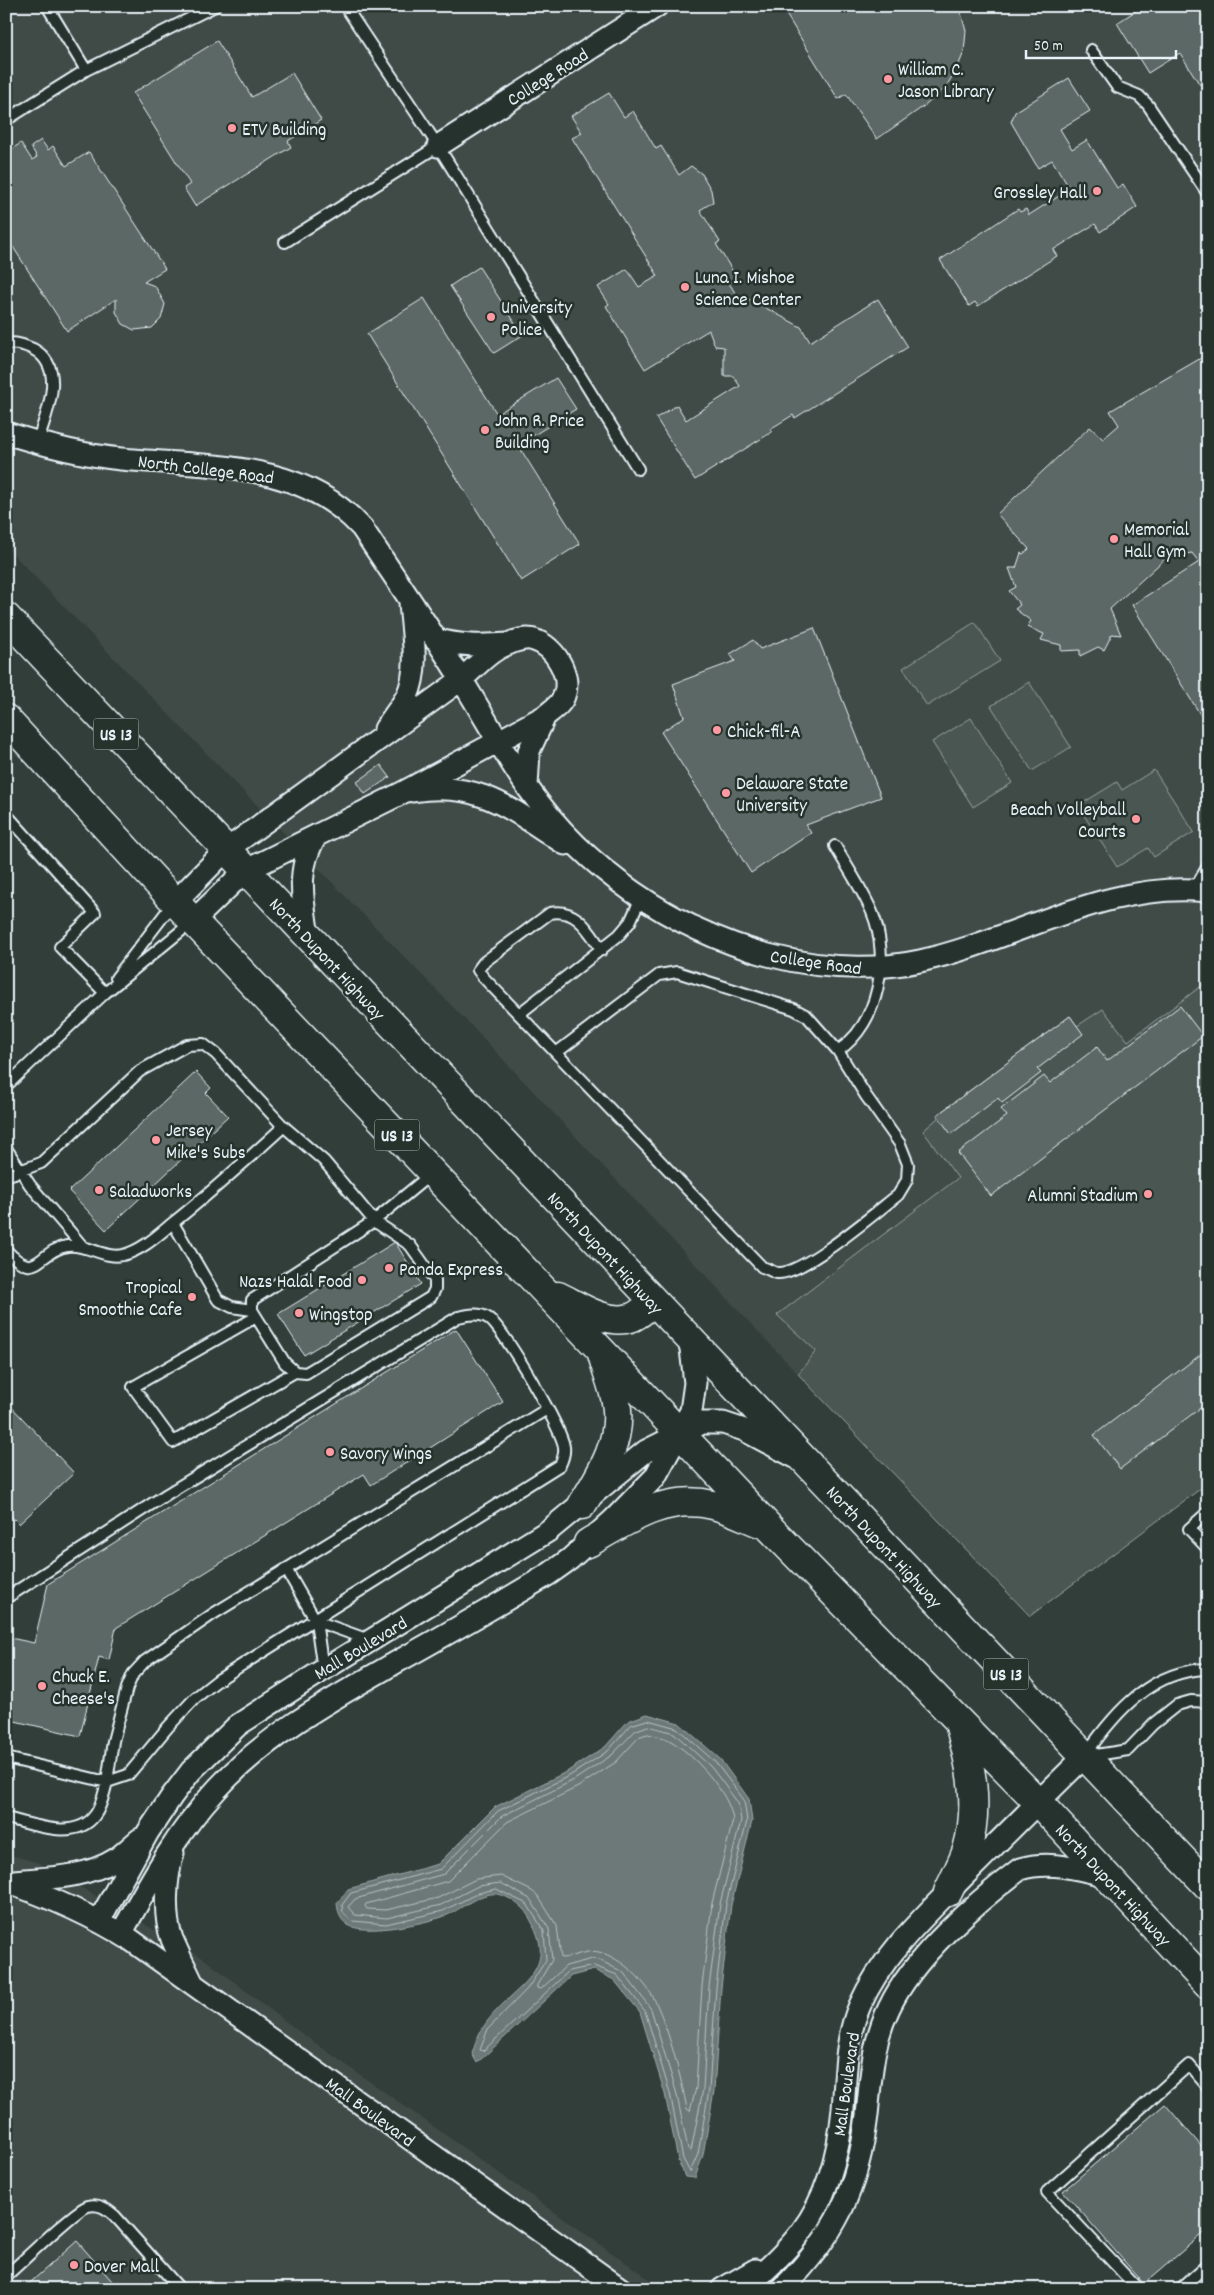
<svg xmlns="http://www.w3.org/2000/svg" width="1214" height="2295" font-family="Dekko,sans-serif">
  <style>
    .built { fill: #3f4b46 }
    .green { fill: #495651; stroke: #98a4a4 }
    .water { fill: #6d7978; stroke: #9ea9ab }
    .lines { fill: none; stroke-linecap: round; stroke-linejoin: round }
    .shore { stroke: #b7c1c5; stroke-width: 1 }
    .building { fill: #5c6865; stroke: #e8f1f8 }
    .lane-casing { stroke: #e8f1f8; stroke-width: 14 }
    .street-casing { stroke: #e8f1f8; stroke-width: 25 }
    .highway-casing { stroke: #e8f1f8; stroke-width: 31 }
    .lane { stroke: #26332d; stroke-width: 10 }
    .street { stroke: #26332d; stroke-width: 21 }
    .highway { stroke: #26332d; stroke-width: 28 }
    .poi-dot { fill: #ff9aa2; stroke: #26332d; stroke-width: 2 }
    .labels { text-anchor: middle; stroke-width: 5; stroke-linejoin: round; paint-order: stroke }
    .shield { fill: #26332d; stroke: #aeb8bb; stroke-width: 1 }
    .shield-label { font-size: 18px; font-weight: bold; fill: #e8f1f8 }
    .poi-label { font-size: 19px; fill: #e8f1f8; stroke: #26332d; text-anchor: start }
    .street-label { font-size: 19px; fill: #e8f1f8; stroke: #26332d }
  </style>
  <rect width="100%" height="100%" fill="#323e39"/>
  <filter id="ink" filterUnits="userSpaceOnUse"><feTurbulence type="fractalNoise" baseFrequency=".02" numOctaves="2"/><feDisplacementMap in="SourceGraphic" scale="10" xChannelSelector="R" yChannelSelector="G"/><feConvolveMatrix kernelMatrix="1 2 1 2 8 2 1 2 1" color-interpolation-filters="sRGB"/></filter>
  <g filter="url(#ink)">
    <path class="built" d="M 6,6 L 1208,6 L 1208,1483 L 1030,1616 L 798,1374 L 484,1039 L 6,547 Z
      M 6,1854 L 37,1862 L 203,1958 L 297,2030 L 663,2289 L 6,2289 Z"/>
    <path class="green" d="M 975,622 L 1000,661 L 927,706 L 903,668 Z
      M 1029,682 L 1071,747 L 1032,771 L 991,706 Z
      M 971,718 L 1012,783 L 973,807 L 932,742 Z
      M 1154,770 L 1194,832 L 1154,857 L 1148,848 L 1117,867 L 1078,806 L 1117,782 L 1122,790 Z
      M 1208,981 L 1208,1483 L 1030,1616 L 798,1374 L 816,1351 L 777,1315 L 958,1178 L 923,1131 L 938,1118 L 937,1115 L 1070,1016 L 1077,1026 L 1103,1009 L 1128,1041 Z"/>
    <path class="water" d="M 647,1714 L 679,1723 L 720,1759 L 749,1799 L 752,1821 L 731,1905 L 721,1988 L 714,2091 L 703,2155 L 695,2178 L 685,2177 L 678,2160 L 665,2094 L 640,2012 L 614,1980 L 594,1970 L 571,1976 L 477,2063 L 472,2054 C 475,2045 478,2034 484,2026 C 512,1984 565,1974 527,1914 C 522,1906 507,1895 497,1894 C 479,1892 461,1910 445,1916 C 426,1923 365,1936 348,1925 C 339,1919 338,1912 337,1903 L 348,1889 L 438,1864 L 495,1807 L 568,1771 L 605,1747 L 628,1721 Z"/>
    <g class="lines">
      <path class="shore" d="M 648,1720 L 677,1728 L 716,1763 L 744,1800 L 747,1821 L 726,1904 L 716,1988 L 709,2090 L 698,2154 L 690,2172 L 683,2159 L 670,2093 L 645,2011 L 617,1975 L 594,1966 L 569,1971 L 483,2051 L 480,2050 L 488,2029 L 528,1988 L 546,1960 L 544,1931 L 527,1904 L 496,1889 L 478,1893 L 443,1911 L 386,1924 L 352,1921 L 343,1913 L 342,1905 L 351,1893 L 441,1869 L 498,1811 L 571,1775 L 608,1751 L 631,1725 Z
        M 648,1726 L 674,1733 L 711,1767 L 738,1803 L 741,1820 L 720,1904 L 709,1987 L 703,2089 L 691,2151 L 688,2149 L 676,2091 L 651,2009 L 623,1972 L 599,1960 L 592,1959 L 566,1966 L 541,1989 L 537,1988 L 537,1985 L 552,1960 L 549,1929 L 530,1899 L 501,1883 L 478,1886 L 441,1905 L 387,1918 L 355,1915 L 348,1907 L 355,1899 L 444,1874 L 502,1816 L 574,1780 L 612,1755 L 635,1731 Z
        M 648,1734 C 655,1736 665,1737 671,1741 C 694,1755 730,1793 733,1820 L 712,1903 L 702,1986 L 696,2088 L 690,2111 L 687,2109 C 681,2077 670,2034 657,2005 C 648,1983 622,1958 599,1952 C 586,1949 573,1958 561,1958 L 557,1926 L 538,1896 L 532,1891 L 501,1876 L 476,1879 L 438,1898 L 386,1910 L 367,1909 L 365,1906 L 366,1904 L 448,1881 L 507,1822 L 578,1787 L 616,1762 L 639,1737 Z"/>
    </g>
    <path class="building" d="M 781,6 L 959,6 L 966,31 L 964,52 L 957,69 L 945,88 L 927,104 L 877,139 L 846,94 L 838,99 Z
      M 1143,6 L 1208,6 L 1208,80 L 1200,85 L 1180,53 L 1148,73 L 1117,23 Z
      M 217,41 L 252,97 L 292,73 L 321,120 L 288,141 L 291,147 L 195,206 L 184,188 L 190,184 L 133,93 Z
      M 1069,78 L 1090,111 L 1060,129 L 1072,149 L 1087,140 L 1117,188 L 1123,184 L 1137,207 L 1100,232 L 1095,224 L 1053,250 L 1057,256 L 978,306 L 975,302 L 969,306 L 940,260 L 1018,209 L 1020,212 L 1026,209 L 1029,215 L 1070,189 L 1052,160 L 1038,168 L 1011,122 L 1015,112 Z
      M 609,93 L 624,117 L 633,111 L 656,149 L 661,146 L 679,175 L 691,166 L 702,174 L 711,190 L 713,202 L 700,210 L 720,242 L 716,244 L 737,278 L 729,283 L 742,304 L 749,299 L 801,327 L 810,342 L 878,299 L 908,347 L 795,418 L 793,415 L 770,429 L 772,432 L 695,480 L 656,418 L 677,405 L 686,420 L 740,386 L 733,376 L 724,376 L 724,347 L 715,346 L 709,330 L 645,369 L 606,306 L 609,304 L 598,287 L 627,269 L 639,287 L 658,276 L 572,138 L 582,133 L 571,116 Z
      M 41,140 L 48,150 L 53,146 L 66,166 L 89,152 L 165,269 L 144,282 L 155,286 L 165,304 L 161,319 L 152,328 L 134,330 L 123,324 L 116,312 L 116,299 L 67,331 L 6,236 L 6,153 L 21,143 L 32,160 L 37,157 L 31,147 Z
      M 479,267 L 523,335 L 494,353 L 450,286 Z
      M 424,298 L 497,414 L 556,378 L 576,409 L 518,445 L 580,544 L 521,581 L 367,334 Z
      M 1208,354 L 1208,727 L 1132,605 L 1199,562 L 1192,553 L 1167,557 L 1110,609 L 1121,635 L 1112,634 L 1104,650 L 1098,647 L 1080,656 L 1080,650 L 1061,651 L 1061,645 L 1041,640 L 1044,634 L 1027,627 L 1031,621 L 1015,609 L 1020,605 L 1009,591 L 1016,587 L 1009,568 L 1016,568 L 1021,553 L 1023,554 L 1029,549 L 997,514 L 1090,427 L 1103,439 L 1119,425 L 1110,411 Z
      M 814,628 L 881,797 L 806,825 L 811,833 L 751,873 L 661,732 L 684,717 L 673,684 L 735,661 L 730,654 L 753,640 L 760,649 Z
      M 1208,743 L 1208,761 L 1200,749 Z
      M 381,765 L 390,777 L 365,794 L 357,782 Z
      M 1180,1006 L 1203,1036 L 991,1196 L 958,1153 L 1007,1116 L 1001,1109 L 1044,1076 L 1050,1083 L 1097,1047 L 1107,1061 Z
      M 1070,1016 L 1083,1034 L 1037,1069 L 1041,1073 L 1002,1103 L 998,1098 L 951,1134 L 937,1115 Z
      M 196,1072 L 211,1088 L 206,1093 L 228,1116 L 106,1230 L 69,1191 Z
      M 395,1242 L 421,1284 L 304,1355 L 278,1314 Z
      M 456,1329 L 503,1402 L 371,1485 L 364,1474 L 116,1628 L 109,1660 L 99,1657 L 80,1736 L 6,1719 L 6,1637 L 34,1643 L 48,1584 Z
      M 1208,1349 L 1208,1402 L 1120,1469 L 1094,1435 Z
      M 6,1401 L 74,1473 L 19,1524 L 6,1511 Z
      M 1165,2104 L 1208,2154 L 1208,2229 L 1144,2284 L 1063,2191 Z
      M 77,2241 L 119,2289 L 23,2289 Z"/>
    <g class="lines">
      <g class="lane-casing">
        <path id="lane" d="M 47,6 L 86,70
          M 345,6 L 438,146 L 638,469
          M 1091,50 L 1117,87 L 1139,96 L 1148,105 L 1208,194
          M 6,120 L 86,70 L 215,6
          M 285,242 L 438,146
          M 6,344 C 16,342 24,345 33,349 C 68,368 46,414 37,443
          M 6,814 L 95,913 L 60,947 L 105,993
          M 1194,890 L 1208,866
          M 602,950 C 588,930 577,908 550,913 L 484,962 L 478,970 L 483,977 L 762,1267 C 767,1268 772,1272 777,1273 C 802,1276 876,1212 898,1195 L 907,1180 L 908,1164 L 900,1144 L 866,1096 L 838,1051
          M 116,978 L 174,902
          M 519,1014 L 619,935 L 630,922 L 641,898
          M 556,1053 L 659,975 L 677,972 L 794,1009 L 807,1016 L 838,1051 C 879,1023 891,958 872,912 C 862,889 847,867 835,846
          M 6,1086 L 105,993 L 192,922
          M 6,1148 L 30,1185 L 84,1248
          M 6,1176 L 41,1163 L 140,1071 L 187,1045 L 203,1044 L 216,1054 L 281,1124 L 324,1161 L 374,1221 L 410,1245 L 435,1280 L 435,1289 L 431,1297 L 306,1373 L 295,1372 L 285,1363 L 252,1310 L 252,1300 L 374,1221 L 431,1174
          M 173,1223 L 218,1300 L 232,1307 L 252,1310
          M 6,1250 C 38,1284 37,1251 67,1246 C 86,1243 104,1259 123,1255 C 143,1250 159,1234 174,1222 C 212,1192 248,1159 284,1126
          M 256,1317 L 133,1387 L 173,1442 L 295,1372
          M 1208,1512 L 1189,1529 L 1208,1549
          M 286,1569 L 316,1621
          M 6,1598 L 167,1494 L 458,1317 C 467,1315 479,1312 488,1318 C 503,1327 562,1429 564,1447 C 565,1454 563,1459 560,1465 L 218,1680 L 195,1698 L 168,1727 L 128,1775 L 107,1782 C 104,1792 102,1806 95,1815 C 76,1842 32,1824 6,1818
          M 323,1670 L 316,1621 L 369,1640
          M 1086,1754 C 1116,1711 1152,1670 1208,1669
          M 1090,1756 L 1128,1750 L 1153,1724 L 1177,1705 L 1191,1701 L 1208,1702
          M 6,1758 L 107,1782 L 113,1741 L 127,1688 L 133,1674 L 145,1661 L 213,1614 L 547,1409
          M 6,2276 C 20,2264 76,2209 88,2206 C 99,2203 107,2209 115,2216 L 180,2289
          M 1138,2289 L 1047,2192 L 1189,2065 L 1208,2087
          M 1180,2289 L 1208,2264"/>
      </g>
      <g class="street-casing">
        <path id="street" d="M 438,146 L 657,6
          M 6,433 C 44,445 81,455 121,459 C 204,467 300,459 362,528 C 395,578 430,628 461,679 C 484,715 503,753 528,788 C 585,869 672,929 768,955 C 818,968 869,972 920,961 C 1016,940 1106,880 1208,891
          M 435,639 C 460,646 481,646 507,644
          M 385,729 C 392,718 401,707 407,696 C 420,668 412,632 410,602
          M 527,787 L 529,751 L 545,716
          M 413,791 C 480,780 512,810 565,844
          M 175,902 L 226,850 L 462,679 C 475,668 490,650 508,644 C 514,641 527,637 534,640 C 555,646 572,676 564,696 C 561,705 552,710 545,716 L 400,794 L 245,871 L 193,921
          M 308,937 C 303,901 295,867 317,835
          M 173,1853 C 166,1877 163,1915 172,1939 C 178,1953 185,1968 192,1982
          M 14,1881 C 48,1878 86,1878 116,1859 C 125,1853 132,1845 140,1839
          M 6,1882 C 50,1897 91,1915 131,1940 L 621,2289
          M 99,1921 L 148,1832 L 172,1796 L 191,1771 L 238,1725 L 323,1670 L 548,1531 L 646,1451 L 702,1423 L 723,1423 L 744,1430 L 795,1457
          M 121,1934 C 149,1883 177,1832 217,1789 C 266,1735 332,1699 395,1663 C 447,1634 498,1605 549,1574 L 570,1559 L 613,1520 L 655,1477 L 691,1411 L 695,1383 L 690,1340
          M 722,2289 L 755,2270
          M 745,2289 C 765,2271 785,2253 801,2232 C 827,2198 839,2151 843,2109 C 846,2073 845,2039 860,2005 C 883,1953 927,1914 966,1874 C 1005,1835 1044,1796 1084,1757
          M 782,2289 C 835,2236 858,2190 867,2115 C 871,2078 872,2043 889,2008 C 913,1957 975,1903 1020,1869 C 1049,1860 1076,1869 1105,1875"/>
      </g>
      <g class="highway-casing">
        <path id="highway" d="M 6,617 L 1208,1886
          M 6,719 L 175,902 L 768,1526 L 1038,1802 L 1208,1985
          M 558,1296 C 579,1306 606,1325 630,1318 C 639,1316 646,1307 653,1302
          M 582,1505 C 601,1474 623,1440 616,1402 C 613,1386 606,1369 602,1354
          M 588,1543 C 626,1521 666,1493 713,1505 C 729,1509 745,1517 760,1523
          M 948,1892 C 954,1879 962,1864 967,1850 C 980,1805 971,1766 959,1723"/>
      </g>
      <use href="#lane" class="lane"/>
      <use href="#street" class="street"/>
      <use href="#highway" class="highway"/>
    </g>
  </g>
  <g class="poi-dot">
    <circle cx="888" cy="79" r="5"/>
    <circle cx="232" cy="128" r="5"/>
    <circle cx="1097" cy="191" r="5"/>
    <circle cx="685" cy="287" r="5"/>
    <circle cx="491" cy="317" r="5"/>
    <circle cx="485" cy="430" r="5"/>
    <circle cx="1114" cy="539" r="5"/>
    <circle cx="717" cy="730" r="5"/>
    <circle cx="726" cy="793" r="5"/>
    <circle cx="1136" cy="819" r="5"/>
    <circle cx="156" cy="1140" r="5"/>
    <circle cx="99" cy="1190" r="5"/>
    <circle cx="1148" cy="1194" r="5"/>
    <circle cx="389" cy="1268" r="5"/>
    <circle cx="362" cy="1280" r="5"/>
    <circle cx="192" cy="1297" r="5"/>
    <circle cx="299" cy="1313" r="5"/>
    <circle cx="330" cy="1452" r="5"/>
    <circle cx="42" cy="1686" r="5"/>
    <circle cx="74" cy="2265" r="5"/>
  </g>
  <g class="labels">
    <g class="shield">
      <rect x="93.5" y="718.5" width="45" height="31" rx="4"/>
      <rect x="374.5" y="1119.5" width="45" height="31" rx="4"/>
      <rect x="983.5" y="1658.5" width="45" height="31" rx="4"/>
    </g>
    <g class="shield-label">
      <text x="116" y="740">US 13</text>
      <text x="397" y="1141">US 13</text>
      <text x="1006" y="1680">US 13</text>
    </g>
    <g class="poi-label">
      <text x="898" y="75">William C.<tspan x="898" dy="22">Jason Library</tspan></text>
      <text x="242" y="135">ETV Building</text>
      <text x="1087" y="198" text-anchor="end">Grossley Hall</text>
      <text x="695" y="283">Luna I. Mishoe<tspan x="695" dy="22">Science Center</tspan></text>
      <text x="501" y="313">University<tspan x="501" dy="22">Police</tspan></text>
      <text x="495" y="426">John R. Price<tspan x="495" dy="22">Building</tspan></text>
      <text x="1124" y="535">Memorial<tspan x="1124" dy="22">Hall Gym</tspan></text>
      <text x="727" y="737">Chick-fil-A</text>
      <text x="736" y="789">Delaware State<tspan x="736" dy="22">University</tspan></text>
      <text x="1126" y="815" text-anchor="end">Beach Volleyball<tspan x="1126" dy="22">Courts</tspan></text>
      <text x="166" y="1136">Jersey<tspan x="166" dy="22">Mike's Subs</tspan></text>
      <text x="109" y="1197">Saladworks</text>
      <text x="1138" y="1201" text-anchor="end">Alumni Stadium</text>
      <text x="399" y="1275">Panda Express</text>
      <text x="352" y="1287" text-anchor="end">Nazs Halal Food</text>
      <text x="182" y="1293" text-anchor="end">Tropical<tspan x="182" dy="22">Smoothie Cafe</tspan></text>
      <text x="309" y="1320">Wingstop</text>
      <text x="340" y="1459">Savory Wings</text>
      <text x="52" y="1682">Chuck E.<tspan x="52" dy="22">Cheese's</tspan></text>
      <text x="84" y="2272">Dover Mall</text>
    </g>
    <g class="street-label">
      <text transform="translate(547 76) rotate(-32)" y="7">College Road</text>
      <text transform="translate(206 468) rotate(7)" y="7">North College Road</text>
      <text transform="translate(328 958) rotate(47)" y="7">North Dupont Highway</text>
      <text transform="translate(816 961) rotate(8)" y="7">College Road</text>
      <text transform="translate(606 1252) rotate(47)" y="7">North Dupont Highway</text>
      <text transform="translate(885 1546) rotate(47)" y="7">North Dupont Highway</text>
      <text transform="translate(360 1647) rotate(-31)" y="7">Mall Boulevard</text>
      <text transform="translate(1114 1884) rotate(47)" y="7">North Dupont Highway</text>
      <text transform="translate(845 2084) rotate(-82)" y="7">Mall Boulevard</text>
      <text transform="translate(371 2111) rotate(36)" y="7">Mall Boulevard</text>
    </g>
  </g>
  <rect width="1214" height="2295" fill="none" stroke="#26332d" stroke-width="25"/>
  <rect x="12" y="12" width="1189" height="2270" fill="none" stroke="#e8f1f8" stroke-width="2" filter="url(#ink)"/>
  <path d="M1026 50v8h150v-8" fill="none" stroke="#e8f1f8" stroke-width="2.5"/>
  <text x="1034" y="50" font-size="15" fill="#e8f1f8" stroke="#26332d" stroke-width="4" paint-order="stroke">50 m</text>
</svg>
